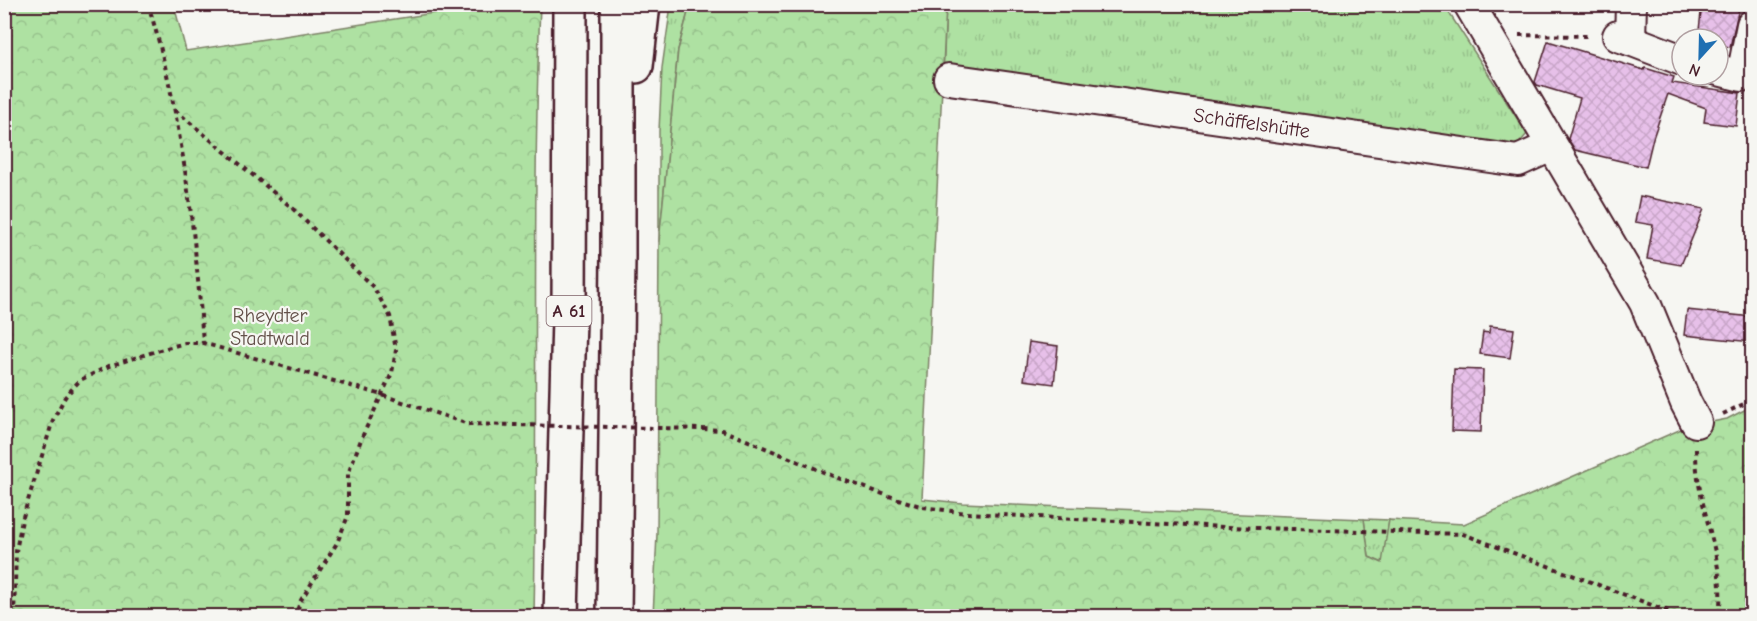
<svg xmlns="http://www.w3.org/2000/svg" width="1757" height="621" font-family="'Comic Neue',sans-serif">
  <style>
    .grass { fill: url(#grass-tufts); stroke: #7c8066; stroke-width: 1.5 }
    .forest { fill: url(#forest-crowns); stroke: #7c8066; stroke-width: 1.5 }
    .building { fill: url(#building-cross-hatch); stroke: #4a1f2b; stroke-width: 1.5 }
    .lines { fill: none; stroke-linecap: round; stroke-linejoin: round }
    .minor-casing { stroke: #4a1f2b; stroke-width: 34 }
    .highway-casing { stroke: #4a1f2b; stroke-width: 38 }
    .path { stroke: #4a1f2b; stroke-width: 4; stroke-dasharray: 4.5 4.5; stroke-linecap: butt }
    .minor { stroke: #f6f6f2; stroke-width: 30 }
    .highway { stroke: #f6f6f2; stroke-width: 33 }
    .path-bridge { stroke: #4a1f2b; stroke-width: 4; stroke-dasharray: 4.5 4.5; stroke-linecap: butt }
    .labels { text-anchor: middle; stroke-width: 4.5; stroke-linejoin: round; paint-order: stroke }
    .shield { fill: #f6f6f2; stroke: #7e6067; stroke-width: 1.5 }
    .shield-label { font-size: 18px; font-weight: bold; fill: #4a1f2b }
    .street-label { font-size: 20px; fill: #4a1f2b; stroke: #f6f6f2 }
    .park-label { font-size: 20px; fill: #635049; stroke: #f6f6f2 }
  </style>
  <defs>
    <pattern id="grass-tufts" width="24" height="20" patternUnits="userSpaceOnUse" patternTransform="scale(1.5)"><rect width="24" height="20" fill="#aee1a2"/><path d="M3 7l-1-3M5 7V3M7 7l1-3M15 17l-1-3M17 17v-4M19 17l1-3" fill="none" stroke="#97c18c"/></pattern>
    <pattern id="forest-crowns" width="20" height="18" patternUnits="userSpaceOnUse" patternTransform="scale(1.5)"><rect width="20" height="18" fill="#aee1a2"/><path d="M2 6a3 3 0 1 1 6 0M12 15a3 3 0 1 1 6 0" fill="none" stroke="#97c18c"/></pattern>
    <pattern id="building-cross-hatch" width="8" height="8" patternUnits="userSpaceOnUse" patternTransform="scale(1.5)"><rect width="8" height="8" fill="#e7c0e9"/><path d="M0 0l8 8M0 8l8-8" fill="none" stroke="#c8a5c8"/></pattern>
  </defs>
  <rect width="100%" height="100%" fill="#f6f6f2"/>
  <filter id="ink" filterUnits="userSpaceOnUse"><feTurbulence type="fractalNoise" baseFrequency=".0167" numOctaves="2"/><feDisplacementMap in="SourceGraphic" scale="12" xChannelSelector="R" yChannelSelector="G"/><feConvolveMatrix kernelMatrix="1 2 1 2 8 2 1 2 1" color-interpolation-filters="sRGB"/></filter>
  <g filter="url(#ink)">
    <path class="grass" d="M 671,5 L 690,5 L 678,50 L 659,242 L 659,131 L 662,68 Z
      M 946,5 L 1444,5 L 1527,134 L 1510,154 L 943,77 Z
      M 1364,519 L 1389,520 L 1383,563 L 1369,557 Z"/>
    <path class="forest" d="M 4,5 L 174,5 L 186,51 L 486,5 L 540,5 C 532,208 538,412 534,616 L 5,616 Z
      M 690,5 L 946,5 L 922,499 L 962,503 L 1364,519 L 1369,557 L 1382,563 L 1389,520 L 1464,524 L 1686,427 L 1727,419 L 1752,406 L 1752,616 L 653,616 L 657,534 L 659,242 L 678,50 Z"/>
    <path class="building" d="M 1702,4 L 1740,4 L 1730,47 L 1718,45 L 1718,39 L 1698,39 Z
      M 1548,41 L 1644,70 L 1645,68 L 1674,77 L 1672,83 L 1740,93 L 1736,126 L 1704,122 L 1706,108 L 1668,94 L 1653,138 L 1646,167 L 1575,150 L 1568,139 L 1580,98 L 1537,85 L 1535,82 Z
      M 1640,196 L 1704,209 L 1681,265 L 1647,259 L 1653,225 L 1635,222 Z
      M 1687,310 L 1752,317 L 1752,342 L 1684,335 Z
      M 1490,326 L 1514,329 L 1510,358 L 1480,354 L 1483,332 L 1489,333 Z
      M 1029,342 L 1058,346 L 1054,384 L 1024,380 Z
      M 1454,369 L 1483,370 L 1481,432 L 1452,431 Z"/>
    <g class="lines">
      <g class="minor-casing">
        <g id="minor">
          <path d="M 1469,4 L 1645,303 L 1686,403 L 1696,422"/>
          <path d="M 1618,36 L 1630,40 L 1631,4"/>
          <path d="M 1630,40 L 1682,60"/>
          <path d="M 1718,70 L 1742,76 L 1752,25"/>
          <path id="s1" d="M 949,79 L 1518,161 L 1551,146"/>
        </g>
      </g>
      <g class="highway-casing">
        <path id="highway" d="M 636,66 L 643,4
          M 561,616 L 569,318 L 570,4
          M 614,616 L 618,256 L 618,4"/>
      </g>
      <path class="path" d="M 148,4 C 182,114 195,229 203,343
        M 1519,35 L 1590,36
        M 175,110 L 291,207 L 374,288 L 390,316 L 396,350 L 392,373 L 362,437 L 348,474 L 348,516 L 337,543 L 301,600 L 295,616
        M 1723,414 L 1752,400
        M 703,429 L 722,430 L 838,478 L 889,496 L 923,507 L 966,513 L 1225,527 L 1463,534 L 1681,616
        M 1696,449 C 1695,507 1727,556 1719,616
        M 14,616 L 16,551 L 22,520 L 53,420 L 65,397 L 80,380 L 109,366 L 163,349 L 185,343 L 203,343 L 382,395 L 468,424"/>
      <use href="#minor" class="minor"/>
      <use href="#highway" class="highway"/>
      <path class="path-bridge" d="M 468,424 L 703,429"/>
    </g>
  </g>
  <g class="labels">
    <rect class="shield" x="546.5" y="296" width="45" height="30" rx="4.5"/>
    <g class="shield-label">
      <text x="569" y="317">A 61</text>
    </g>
    <g class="street-label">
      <text dy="7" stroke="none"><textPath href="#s1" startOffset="306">Schäffelshütte</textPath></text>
    </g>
    <g class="park-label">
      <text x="270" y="322">Rheydter<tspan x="270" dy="23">Stadtwald</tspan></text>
    </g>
  </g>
  <rect width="1757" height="621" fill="none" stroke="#f6f6f2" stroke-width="24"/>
  <rect x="12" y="12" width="1733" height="597" fill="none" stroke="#4a1f2b" stroke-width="2" filter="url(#ink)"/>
  <g transform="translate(1700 57) rotate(202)"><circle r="28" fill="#f6f6f2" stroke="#b1a0a2" stroke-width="1.5"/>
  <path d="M0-4.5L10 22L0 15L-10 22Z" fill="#1f6fb2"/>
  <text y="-9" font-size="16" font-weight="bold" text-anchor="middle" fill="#4a1f2b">N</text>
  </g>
</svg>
